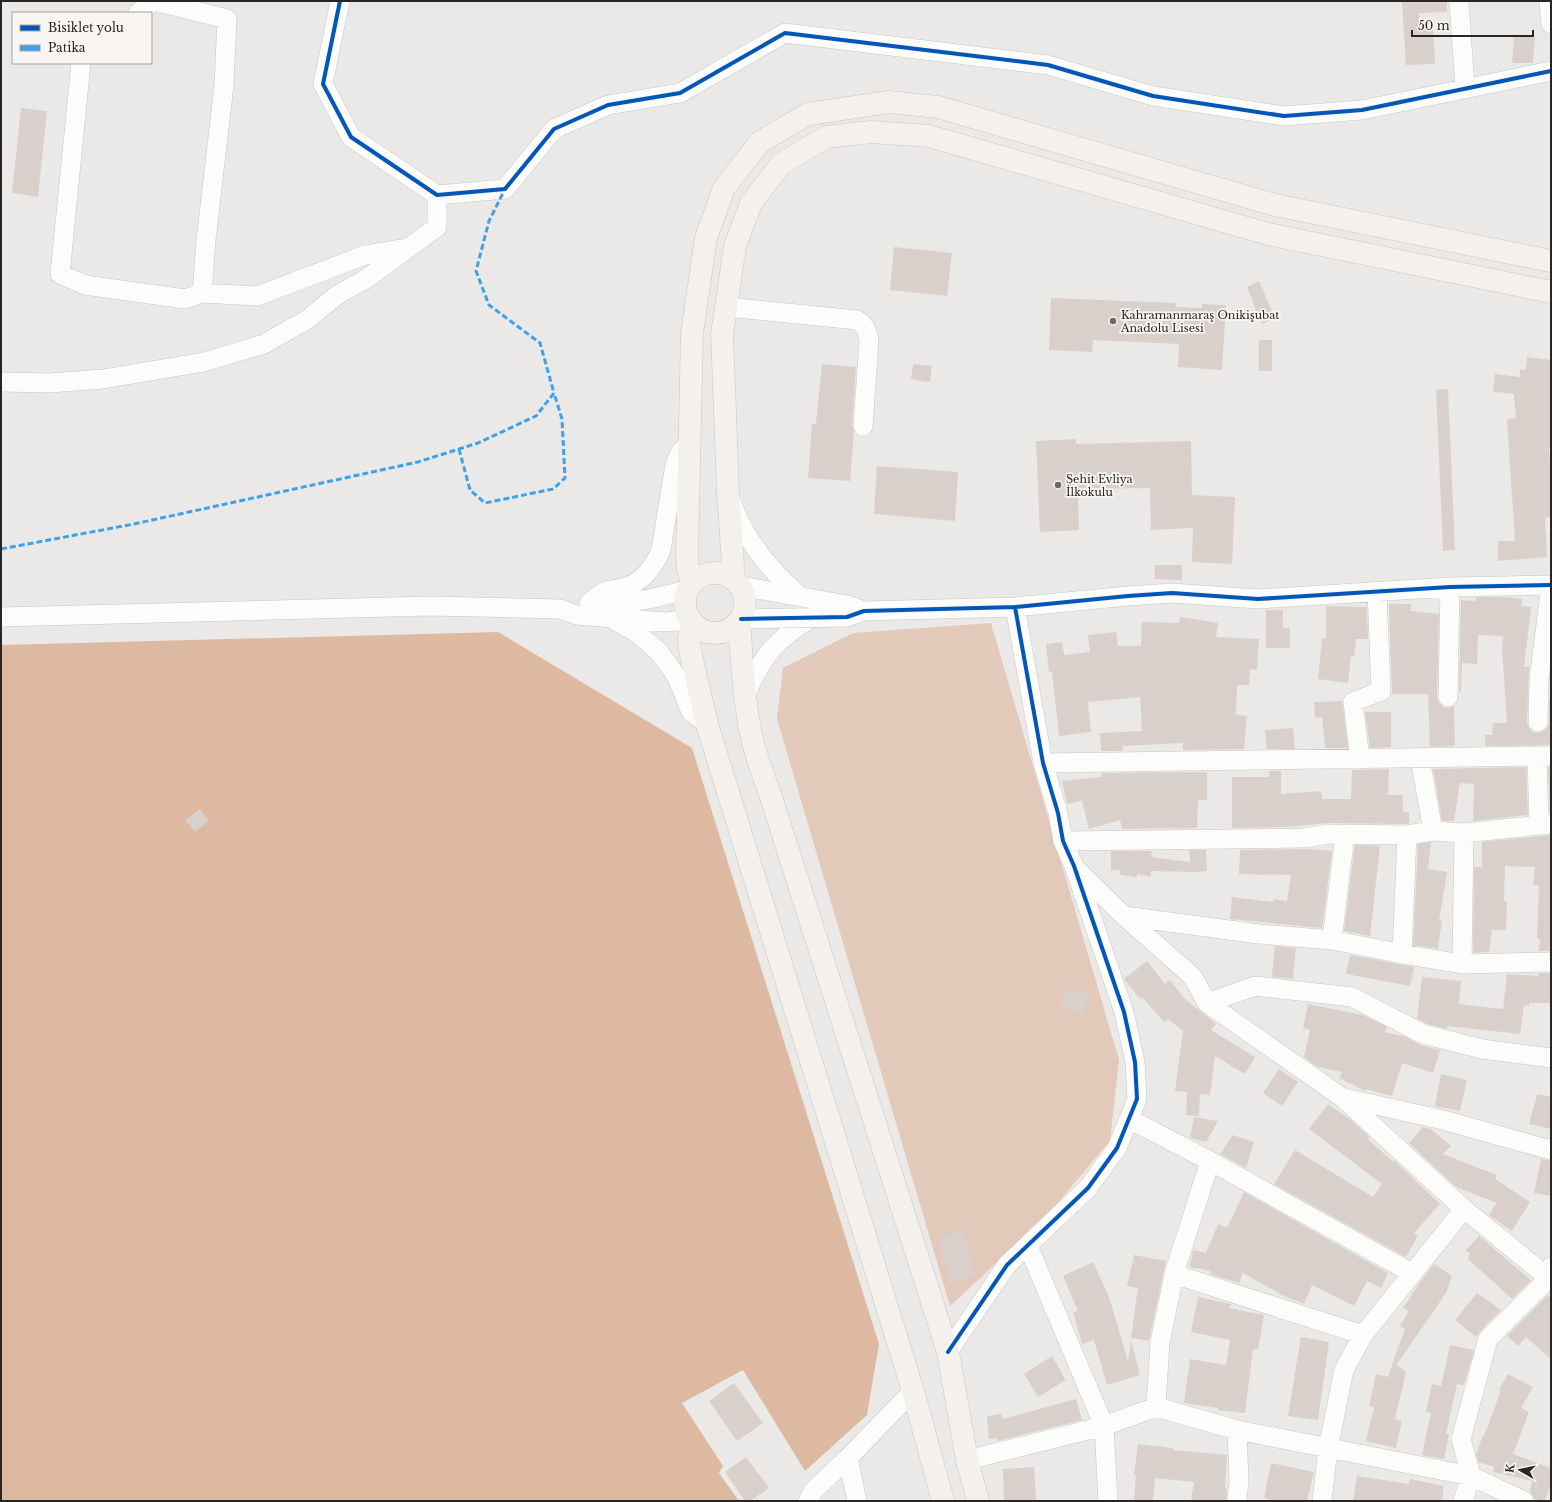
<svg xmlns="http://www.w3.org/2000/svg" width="1552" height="1502" font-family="'Libre Baskerville',serif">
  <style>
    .green { fill: #e3c9b9 }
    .forest { fill: #deb9a1 }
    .building { fill: #d9d0cb }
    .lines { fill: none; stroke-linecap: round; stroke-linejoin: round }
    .minor-casing { stroke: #c8c6c5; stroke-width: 20 }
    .major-casing { stroke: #c8c7c6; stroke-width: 23 }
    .minor { stroke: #fcfcfb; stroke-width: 19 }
    .major { stroke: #f4f0ed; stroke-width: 22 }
    .quiet { stroke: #3ea2eb; stroke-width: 3; stroke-dasharray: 6 3; stroke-linecap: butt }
    .cycleway-casing { stroke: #f9f5f3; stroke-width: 6 }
    .cycleway { stroke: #0057b8; stroke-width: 4 }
    .poi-dot { fill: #6c6a69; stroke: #f9f5f3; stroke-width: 1.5 }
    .labels { text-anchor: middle; stroke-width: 3.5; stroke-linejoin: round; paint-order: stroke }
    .poi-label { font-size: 11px; fill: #272625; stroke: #f9f5f3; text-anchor: start }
  </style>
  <rect width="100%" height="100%" fill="#ebe9e7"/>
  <path class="green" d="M 991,623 L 1119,1060 L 1110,1141 L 1045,1218 L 950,1306 L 777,719 L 783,668 L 853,633 Z"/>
  <path class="forest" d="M 498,632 L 692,748 L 879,1344 L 867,1415 L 805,1471 L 743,1370 L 682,1403 L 723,1466 L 719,1473 L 739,1501 L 1,1501 L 1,645 Z"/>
  <path class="building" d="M 1402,1 L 1447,1 L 1447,12 L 1419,13 L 1419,29 L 1433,30 L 1435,64 L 1406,65 Z
    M 1514,35 L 1535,36 L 1533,63 L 1512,63 Z
    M 21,108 L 47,111 L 38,197 L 12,193 Z
    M 894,247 L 952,253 L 947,296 L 890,290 Z
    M 1259,281 L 1275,318 L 1262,324 L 1247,287 Z
    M 1051,298 L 1176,303 L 1176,307 L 1202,308 L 1202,304 L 1226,305 L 1222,370 L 1178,367 L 1179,344 L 1093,340 L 1092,352 L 1049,350 Z
    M 1259,340 L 1272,340 L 1272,371 L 1259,371 Z
    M 1527,357 L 1551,360 L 1551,448 L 1549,448 L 1551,484 L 1551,517 L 1545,518 L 1547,557 L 1498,561 L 1498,541 L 1515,541 L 1507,419 L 1516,418 L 1514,394 L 1493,392 L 1495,374 L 1520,377 L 1520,369 L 1526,370 Z
    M 822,364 L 856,367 L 852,425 L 854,432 L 850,481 L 808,478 L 812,424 L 816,424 Z
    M 913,364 L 932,366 L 930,382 L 911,379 Z
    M 1448,389 L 1455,550 L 1443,551 L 1436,390 Z
    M 1076,439 L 1076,444 L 1191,441 L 1192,495 L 1235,497 L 1232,564 L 1192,562 L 1193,528 L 1151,530 L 1150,488 L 1078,489 L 1079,530 L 1040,532 L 1036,441 Z
    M 877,466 L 958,472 L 955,521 L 874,514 Z
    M 1155,565 L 1182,565 L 1182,580 L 1155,579 Z
    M 1476,597 L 1506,597 L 1522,599 L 1522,606 L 1531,607 L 1524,667 L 1529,667 L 1527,722 L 1529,728 L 1533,732 L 1538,733 L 1544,731 L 1547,728 L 1549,723 L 1549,701 L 1551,701 L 1551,745 L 1485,746 L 1485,735 L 1492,735 L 1493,723 L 1507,723 L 1502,648 L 1503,636 L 1478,635 L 1477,664 L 1462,663 L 1461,692 L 1459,692 L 1461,600 L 1476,601 Z
    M 1389,604 L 1411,604 L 1411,611 L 1439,614 L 1437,697 L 1439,703 L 1443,707 L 1448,708 L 1454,706 L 1455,746 L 1430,747 L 1428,694 L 1392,694 Z
    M 1326,606 L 1367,607 L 1368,639 L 1356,639 L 1354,657 L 1351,656 L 1348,683 L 1318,679 L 1322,638 L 1326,638 Z
    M 1266,610 L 1283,610 L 1283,628 L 1290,628 L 1290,648 L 1266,648 Z
    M 1180,617 L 1218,623 L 1216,637 L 1259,639 L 1257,670 L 1250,669 L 1249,685 L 1237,685 L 1236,715 L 1247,716 L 1244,749 L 1183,750 L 1183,743 L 1123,746 L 1123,751 L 1101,751 L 1100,733 L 1142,731 L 1140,697 L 1088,702 L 1091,732 L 1059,736 L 1052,672 L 1049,672 L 1046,644 L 1062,642 L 1064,655 L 1090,652 L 1088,635 L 1116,632 L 1118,646 L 1141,646 L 1142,622 L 1179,623 Z
    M 1342,701 L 1348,748 L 1325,748 L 1322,717 L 1315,718 L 1314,702 Z
    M 1365,712 L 1391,712 L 1391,747 L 1370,748 Z
    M 1293,728 L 1295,749 L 1267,749 L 1265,730 Z
    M 1526,767 L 1528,815 L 1473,821 L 1474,784 L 1460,783 L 1454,821 L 1442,821 L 1433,769 Z
    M 1548,767 L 1551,767 L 1551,813 L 1550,813 Z
    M 1389,769 L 1388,795 L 1403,795 L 1403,812 L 1409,812 L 1409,824 L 1329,823 L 1286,827 L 1232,828 L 1232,777 L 1269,777 L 1269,771 L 1281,771 L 1281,794 L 1321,791 L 1322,799 L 1351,799 L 1352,770 Z
    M 1207,772 L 1207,800 L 1198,800 L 1197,828 L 1122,829 L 1120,820 L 1089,829 L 1082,801 L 1067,804 L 1062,781 L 1102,777 L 1102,773 Z
    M 200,809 L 209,821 L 195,832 L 185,820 Z
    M 1551,835 L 1551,951 L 1539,951 L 1540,939 L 1537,939 L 1539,885 L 1533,885 L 1535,867 L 1505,866 L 1504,901 L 1507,901 L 1506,930 L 1492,930 L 1489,952 L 1473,953 L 1474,867 L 1482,867 L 1482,842 Z
    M 1431,842 L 1428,869 L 1447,872 L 1439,921 L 1442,921 L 1438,949 L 1413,945 L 1418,844 Z
    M 1355,845 L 1380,846 L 1370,936 L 1344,931 Z
    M 1307,849 L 1332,851 L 1322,928 L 1230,919 L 1232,897 L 1273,902 L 1274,899 L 1287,901 L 1291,875 L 1239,874 L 1240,850 Z
    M 1189,850 L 1206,850 L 1207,871 L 1197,872 L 1151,871 L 1151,877 L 1137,874 L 1137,877 L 1120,875 L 1120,870 L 1111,870 L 1111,851 L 1152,851 L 1151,857 L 1190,862 Z
    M 1275,946 L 1296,948 L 1293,979 L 1272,977 Z
    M 1350,955 L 1414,967 L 1410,986 L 1346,974 Z
    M 1147,961 L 1165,984 L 1170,980 L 1184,998 L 1216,1024 L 1211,1030 L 1255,1057 L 1245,1074 L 1215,1056 L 1210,1095 L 1200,1094 L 1199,1116 L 1186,1115 L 1187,1092 L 1175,1091 L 1183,1031 L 1168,1019 L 1164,1022 L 1142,997 L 1140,999 L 1124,979 Z
    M 1538,973 L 1551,973 L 1551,1003 L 1529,1003 L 1529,1006 L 1524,1005 L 1520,1034 L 1448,1026 L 1447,1029 L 1427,1024 L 1417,1019 L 1422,977 L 1461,981 L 1459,1004 L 1503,1009 L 1507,974 L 1538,976 Z
    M 1065,988 L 1089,993 L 1084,1014 L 1060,1009 Z
    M 1308,1004 L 1363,1015 L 1387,1027 L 1385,1032 L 1406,1037 L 1420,1045 L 1440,1050 L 1433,1073 L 1402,1063 L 1392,1096 L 1366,1089 L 1365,1091 L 1339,1078 L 1342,1072 L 1318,1067 L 1304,1057 L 1310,1030 L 1303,1028 Z
    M 1279,1069 L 1298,1082 L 1282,1106 L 1263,1093 Z
    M 1441,1074 L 1467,1080 L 1460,1111 L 1435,1106 Z
    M 1537,1094 L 1551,1097 L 1551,1129 L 1529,1124 Z
    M 1328,1104 L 1351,1120 L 1370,1137 L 1368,1139 L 1393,1162 L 1394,1160 L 1440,1204 L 1414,1233 L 1418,1236 L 1406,1257 L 1274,1184 L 1295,1150 L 1373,1197 L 1382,1184 L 1309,1129 Z
    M 1194,1117 L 1218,1121 L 1206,1142 L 1190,1138 Z
    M 1423,1127 L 1431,1129 L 1451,1146 L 1443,1154 L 1497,1175 L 1495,1179 L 1530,1202 L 1512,1231 L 1489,1215 L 1497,1203 L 1456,1187 L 1409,1143 Z
    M 1233,1135 L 1254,1142 L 1246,1168 L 1220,1154 Z
    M 1541,1159 L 1551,1161 L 1551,1196 L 1534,1193 Z
    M 1244,1192 L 1388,1273 L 1381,1288 L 1367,1281 L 1354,1306 L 1312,1285 L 1304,1304 L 1277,1293 L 1277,1292 L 1243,1273 L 1239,1283 L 1210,1274 L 1211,1271 L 1190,1267 L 1193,1250 L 1206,1253 L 1218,1224 L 1227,1228 Z
    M 964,1230 L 975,1276 L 950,1283 L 938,1237 Z
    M 1479,1236 L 1531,1280 L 1512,1299 L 1468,1259 L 1470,1253 L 1465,1251 Z
    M 1134,1255 L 1166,1261 L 1149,1341 L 1131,1338 L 1138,1288 L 1127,1286 Z
    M 1093,1262 L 1109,1297 L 1128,1361 L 1131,1340 L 1140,1375 L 1107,1385 L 1094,1340 L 1082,1344 L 1073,1312 L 1078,1311 L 1063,1276 Z
    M 1434,1264 L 1452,1276 L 1446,1293 L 1397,1364 L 1393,1362 L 1405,1329 L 1400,1326 L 1409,1311 L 1403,1308 L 1421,1281 Z
    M 1477,1293 L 1501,1310 L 1490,1321 L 1490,1320 L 1476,1337 L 1455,1320 Z
    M 1548,1295 L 1551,1298 L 1551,1359 L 1526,1337 L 1518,1346 L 1507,1336 Z
    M 1198,1297 L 1231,1304 L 1229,1308 L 1264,1315 L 1258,1350 L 1253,1349 L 1245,1413 L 1218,1410 L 1218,1408 L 1184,1403 L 1190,1359 L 1226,1365 L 1230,1340 L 1191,1332 Z
    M 1301,1337 L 1329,1342 L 1318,1420 L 1288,1416 Z
    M 1450,1345 L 1474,1350 L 1464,1385 L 1457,1384 L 1446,1434 L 1449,1434 L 1444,1459 L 1422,1455 L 1431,1413 L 1426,1412 L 1432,1384 L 1441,1386 Z
    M 1052,1356 L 1066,1380 L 1038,1397 L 1024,1374 Z
    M 1393,1362 L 1406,1372 L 1395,1419 L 1402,1421 L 1396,1448 L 1366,1441 L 1374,1407 L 1369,1406 L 1376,1374 L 1388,1377 Z
    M 1508,1374 L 1533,1387 L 1521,1408 L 1529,1412 L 1513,1454 L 1551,1468 L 1551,1484 L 1545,1501 L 1534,1499 L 1530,1492 L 1532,1481 L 1493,1472 L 1494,1467 L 1478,1462 L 1476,1454 L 1483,1435 L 1484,1436 L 1501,1391 L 1499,1390 Z
    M 734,1383 L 763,1423 L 737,1441 L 709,1401 Z
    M 1076,1399 L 1082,1420 L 997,1441 L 997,1438 L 989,1439 L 987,1416 L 1001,1414 L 1003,1419 Z
    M 1138,1444 L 1173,1448 L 1173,1450 L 1227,1455 L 1225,1488 L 1227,1489 L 1226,1501 L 1191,1501 L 1194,1482 L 1155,1478 L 1153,1501 L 1134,1501 L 1136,1475 L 1134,1475 Z
    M 746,1457 L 769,1488 L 750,1501 L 745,1501 L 725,1472 Z
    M 1271,1463 L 1314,1472 L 1307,1501 L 1277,1501 L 1264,1498 Z
    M 1034,1467 L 1036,1501 L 1004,1500 L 1003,1469 Z
    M 1357,1476 L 1409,1484 L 1410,1479 L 1444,1486 L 1442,1501 L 1353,1501 Z"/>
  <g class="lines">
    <g class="minor-casing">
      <path id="minor" d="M 155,1 L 227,19 L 224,85 L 206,240 L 202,293 L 257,296 L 365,255 L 409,248
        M 340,1 L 323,84 L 351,137 L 437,195 L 505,189 L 554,129 L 608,105 L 680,93 L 785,33 L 1048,65 L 1153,96 L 1284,116 L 1362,110 L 1551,71
        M 1459,1 L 1465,88
        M 1549,1 L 1551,24
        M 138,13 L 154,1
        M 81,63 L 60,274 L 85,285 L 185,299 L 202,293
        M 726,307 L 857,320 C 865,325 868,331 869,340 L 863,426
        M 1,382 L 50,383 L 103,379 L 204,362 L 264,344 L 308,319 L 337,295 L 366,279 L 437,227 L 437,195
        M 731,501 C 745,540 770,571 801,597
        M 740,586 L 847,605 L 864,611
        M 589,603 C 594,599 599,595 604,592 C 610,589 617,590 623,588 C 641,584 654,567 661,550 L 675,465 L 680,453 L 689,444
        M 592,603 L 626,603 L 649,599 L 688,590
        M 1,617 L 430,606 L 560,609 L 577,615 L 665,622 L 690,620
        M 741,619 L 847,617 L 864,611 L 1015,607 L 1128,596 L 1172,593 L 1258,599 L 1450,587 L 1551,585
        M 614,620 L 637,633 L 659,652 L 677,677 L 691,712 L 707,724
        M 1448,697 L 1450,587
        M 745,698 C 758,660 778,637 813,617
        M 1538,722 L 1539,679 L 1551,586
        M 1537,756 L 1539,825
        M 1420,758 L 1433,831
        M 1360,759 L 1353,702 L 1381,691 L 1377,591
        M 1043,763 L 1551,756
        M 1063,841 L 1304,838 L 1329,834 L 1407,835 L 1433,831 L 1464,833 L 1551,824
        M 1076,869 L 1124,916 L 1193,977 L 1207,1003 L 1343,1098 L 1464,1209 L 1551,1280
        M 1124,916 L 1259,934 L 1332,940 L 1402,954 L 1462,964 L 1551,962
        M 1332,940 L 1345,835
        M 1402,954 L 1407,835
        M 1462,964 L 1464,833
        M 1207,1003 L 1255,986 L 1352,997 L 1423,1034 L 1482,1049 L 1551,1058
        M 1344,1098 L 1443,1120 L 1551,1150
        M 1129,1119 L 1210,1161 L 1412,1273
        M 1028,1246 L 1104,1426 L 1108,1501
        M 1174,1274 L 1363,1335
        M 948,1352 L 1007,1265 L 1088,1188 L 1117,1148 L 1137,1099 L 1135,1062 L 1124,1012 L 1074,866 L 1063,841 L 1058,813 L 1043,763 L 1015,607
        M 1156,1407 L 1160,1343 L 1174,1274 L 1210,1161
        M 967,1460 L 1104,1426 L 1156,1407 L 1237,1430 L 1471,1476 L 1524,1501
        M 808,1501 L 813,1491 L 848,1458
        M 857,1501 L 848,1458 L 913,1391
        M 1237,1501 L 1239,1482 L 1237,1430
        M 1322,1501 L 1328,1448 L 1344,1370 L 1363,1335 L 1464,1209
        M 1463,1501 L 1471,1476 L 1461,1439 L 1488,1339 L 1549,1278 L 1551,1267"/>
    </g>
    <g class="major-casing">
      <path id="major" d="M685 603a30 30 0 1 1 60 0a30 30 0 1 1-60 0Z
        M 734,580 L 728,492 L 722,334 L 735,246 L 751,203 L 781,164 L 826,137 L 871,132 L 929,136 L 1268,234 L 1551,292
        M 692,583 L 688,569 L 687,555 L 692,333 L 706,238 L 724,188 L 760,142 L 808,114 L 889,102 L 938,107 L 1275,205 L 1551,261
        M 692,622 L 689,640 L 690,651 L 707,724 L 913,1391 L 943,1501
        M 739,622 C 742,657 743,694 750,729 C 754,751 762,772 770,794 L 948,1352 L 967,1460 L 978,1501"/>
    </g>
    <use href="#minor" class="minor"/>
    <use href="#major" class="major"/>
    <path class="quiet" d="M 459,449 L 470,490 L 485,503 L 553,489 L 565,478 L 562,419 L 554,393
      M 1,549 L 134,524 L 418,462 L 478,443 L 536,416 L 554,393 L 540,343 L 489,305 L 476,271 L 489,221 L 505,189"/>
    <g class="cycleway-casing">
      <path id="cycleway" d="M 340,1 L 323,84 L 351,137 L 437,195 L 505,189 L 554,129 L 608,105 L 680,93 L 785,33 L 1048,65 L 1153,96 L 1284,116 L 1362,110 L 1551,71
        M 741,619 L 847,617 L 864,611 L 1015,607 L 1128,596 L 1172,593 L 1258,599 L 1450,587 L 1551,585
        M 948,1352 L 1007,1265 L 1088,1188 L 1117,1148 L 1137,1099 L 1135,1062 L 1124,1012 L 1074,866 L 1063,841 L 1058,813 L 1043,763 L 1015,607"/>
    </g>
    <use href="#cycleway" class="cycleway"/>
  </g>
  <g class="poi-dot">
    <circle cx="1113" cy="321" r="4"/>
    <circle cx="1058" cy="485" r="4"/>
  </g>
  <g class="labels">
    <g class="poi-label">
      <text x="1121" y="319">Kahramanmaraş Onikişubat<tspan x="1121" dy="13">Anadolu Lisesi</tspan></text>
      <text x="1066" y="483">Şehit Evliya<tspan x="1066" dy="13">İlkokulu</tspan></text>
    </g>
  </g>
  <rect width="1552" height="1502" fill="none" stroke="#272625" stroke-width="4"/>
  <rect x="12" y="12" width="140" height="52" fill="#f9f5f3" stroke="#a5a2a1"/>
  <rect x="20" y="25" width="20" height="6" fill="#0057b8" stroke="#a5a2a1"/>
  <text x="48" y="32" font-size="12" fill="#272625">Bisiklet yolu</text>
  <rect x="20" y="45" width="20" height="6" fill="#3ea2eb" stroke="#a5a2a1"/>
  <text x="48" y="52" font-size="12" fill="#272625">Patika</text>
  <g transform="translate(1520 1470) rotate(279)" stroke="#f9f5f3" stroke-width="3" paint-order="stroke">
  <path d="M0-3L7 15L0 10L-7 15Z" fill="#272625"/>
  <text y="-6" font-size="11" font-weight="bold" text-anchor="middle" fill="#272625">K</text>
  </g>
  <path d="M1412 30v6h121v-6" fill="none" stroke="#272625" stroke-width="2"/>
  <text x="1418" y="30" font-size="12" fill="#272625" stroke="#f9f5f3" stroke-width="3" paint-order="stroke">50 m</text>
</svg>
